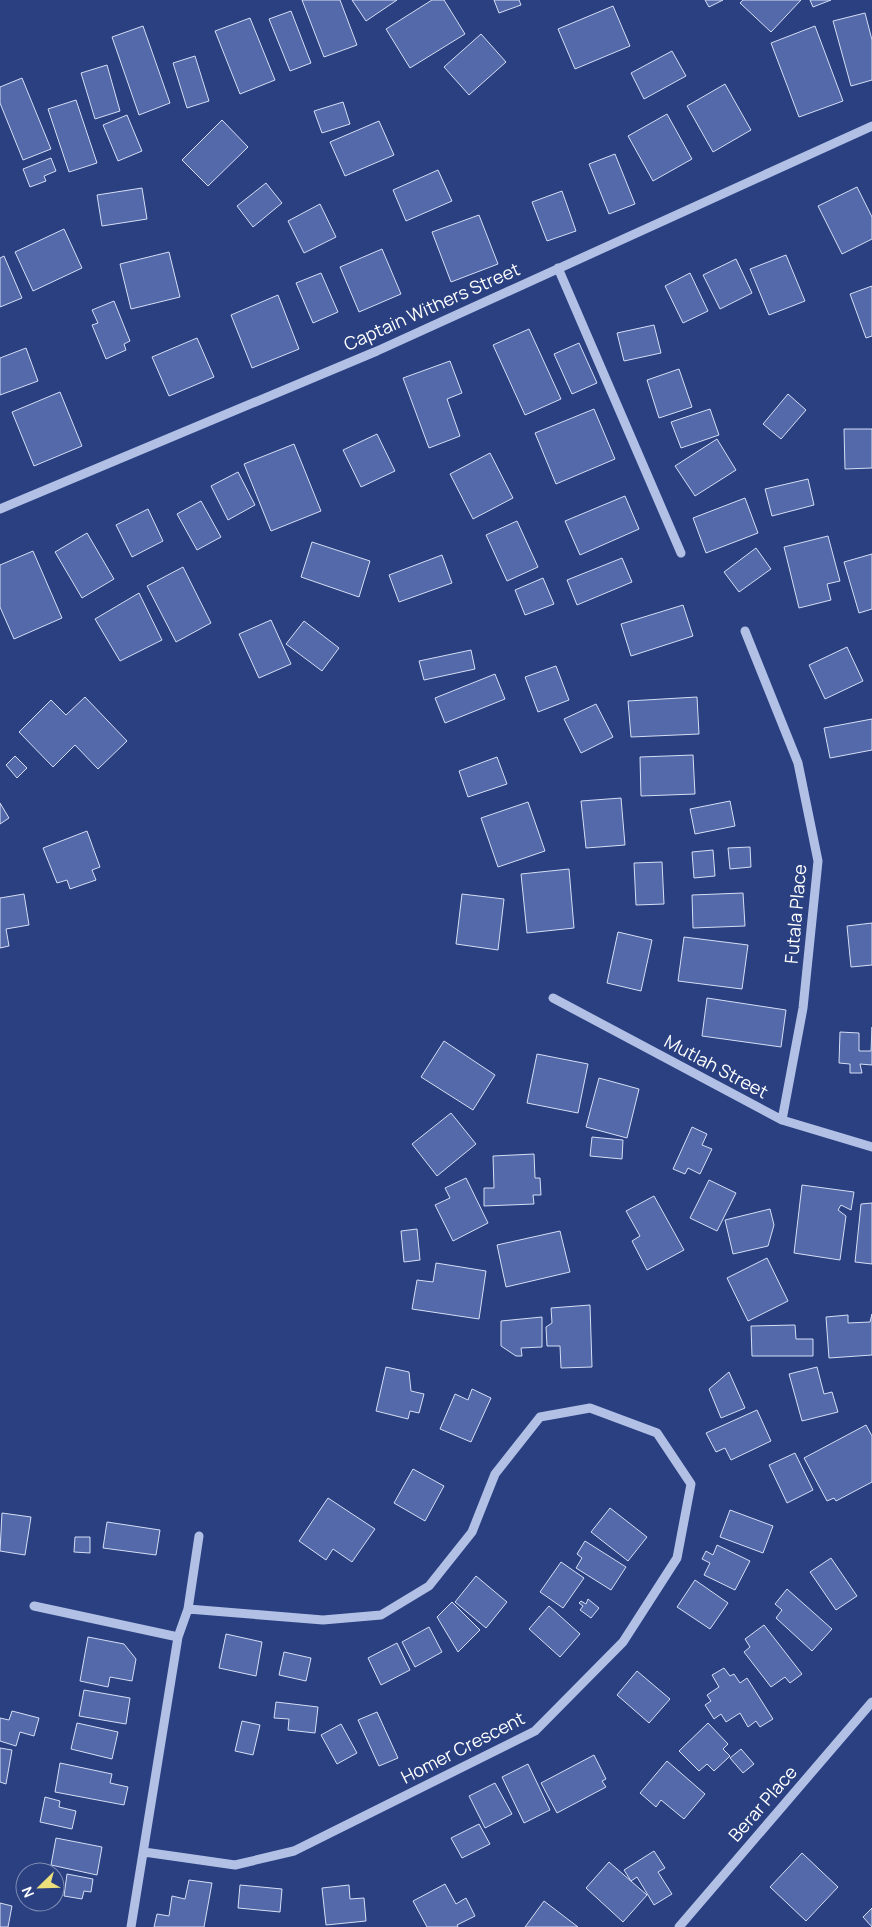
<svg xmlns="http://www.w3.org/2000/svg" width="872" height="1927" font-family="Manrope,sans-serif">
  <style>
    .building { fill: #5369a9; stroke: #d5def5 }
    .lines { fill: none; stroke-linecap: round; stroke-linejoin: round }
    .minor { stroke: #b2c0e6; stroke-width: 9 }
    .labels { text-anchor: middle; stroke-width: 5; stroke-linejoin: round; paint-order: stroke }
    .street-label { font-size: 18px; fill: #fff; stroke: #2a4081 }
  </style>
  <rect width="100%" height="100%" fill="#2a4081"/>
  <path class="building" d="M 302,0 L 340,0 L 357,45 L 324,57 Z
    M 352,0 L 397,0 L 366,21 Z
    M 432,0 L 444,0 L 465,34 L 410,68 L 386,29 Z
    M 494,0 L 519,0 L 521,5 L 499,13 Z
    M 705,0 L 723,0 L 709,7 Z
    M 743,0 L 801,0 L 771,32 L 740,3 Z
    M 810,0 L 831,0 L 813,7 Z
    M 613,6 L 630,46 L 575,69 L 558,29 Z
    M 291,11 L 311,63 L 290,71 L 269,19 Z
    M 865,13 L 872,40 L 872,80 L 851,86 L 833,21 Z
    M 250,18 L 275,80 L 240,94 L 215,31 Z
    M 143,26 L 170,103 L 139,115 L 112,37 Z
    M 815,26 L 843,101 L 799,117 L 771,43 Z
    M 481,34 L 506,62 L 469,95 L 444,67 Z
    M 672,51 L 686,76 L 644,99 L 631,73 Z
    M 195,56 L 209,101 L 187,108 L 173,63 Z
    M 107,65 L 120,111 L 95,119 L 81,73 Z
    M 22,78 L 51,149 L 23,160 L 0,103 L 0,87 Z
    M 725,84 L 751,130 L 713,152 L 687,106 Z
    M 76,100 L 97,163 L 69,172 L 48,109 Z
    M 343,102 L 350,124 L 322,133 L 314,111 Z
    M 667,114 L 692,159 L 653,181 L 628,136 Z
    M 127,115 L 142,151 L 118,161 L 103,125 Z
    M 222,120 L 248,147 L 208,186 L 182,160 Z
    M 379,121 L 394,155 L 345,176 L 330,142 Z
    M 615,154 L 635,204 L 609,214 L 589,164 Z
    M 51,158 L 56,171 L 44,176 L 46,181 L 30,187 L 23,169 Z
    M 438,170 L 452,201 L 406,221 L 393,190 Z
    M 266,183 L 282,203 L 253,227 L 237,206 Z
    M 857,187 L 872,217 L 872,239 L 842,254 L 818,206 Z
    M 142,188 L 147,219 L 102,226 L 97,195 Z
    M 562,191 L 576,231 L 547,241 L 532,202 Z
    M 320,204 L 336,237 L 304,253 L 288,221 Z
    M 479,215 L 498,264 L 451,282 L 432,232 Z
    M 64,229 L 82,268 L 33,291 L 15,252 Z
    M 382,249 L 401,294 L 359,312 L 340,267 Z
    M 169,252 L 180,297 L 131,309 L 120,264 Z
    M 786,255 L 805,301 L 769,315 L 750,269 Z
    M 4,256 L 22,298 L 0,307 L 0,258 Z
    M 736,259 L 752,293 L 720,309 L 703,275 Z
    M 321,273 L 338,312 L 313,323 L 296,283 Z
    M 690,273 L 708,311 L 683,323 L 665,286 Z
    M 872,286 L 872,336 L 866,338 L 850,294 Z
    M 278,295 L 299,349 L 252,368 L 231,315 Z
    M 114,301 L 130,341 L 124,344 L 126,350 L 106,359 L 92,325 L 98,323 L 92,310 Z
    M 654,325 L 661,353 L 624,361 L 617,333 Z
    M 529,329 L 561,399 L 525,415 L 493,345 Z
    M 197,338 L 214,377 L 169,396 L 152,357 Z
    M 579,343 L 597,383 L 572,394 L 554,354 Z
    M 26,348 L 38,381 L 0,395 L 0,358 Z
    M 450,361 L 462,393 L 447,399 L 460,436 L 429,448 L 403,378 Z
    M 679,369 L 692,407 L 659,418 L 647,380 Z
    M 60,392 L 82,446 L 34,466 L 12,412 Z
    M 788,394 L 806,410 L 781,439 L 763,424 Z
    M 594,409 L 615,459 L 556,484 L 535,433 Z
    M 710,409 L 719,435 L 681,448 L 671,422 Z
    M 844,429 L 872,429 L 872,468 L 845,469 Z
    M 377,434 L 395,471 L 361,487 L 343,450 Z
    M 717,439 L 736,470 L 695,496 L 675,466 Z
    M 294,444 L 321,511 L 271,531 L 244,464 Z
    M 490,453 L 513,498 L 473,519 L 450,474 Z
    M 238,472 L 255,505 L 228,520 L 211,486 Z
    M 808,479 L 814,505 L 772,516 L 765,489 Z
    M 625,496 L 639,529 L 580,555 L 565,521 Z
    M 745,498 L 758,533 L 706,553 L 693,518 Z
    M 201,501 L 221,537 L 197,550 L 177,514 Z
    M 148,509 L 163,541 L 132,557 L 116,525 Z
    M 517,521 L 538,567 L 507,581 L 486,535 Z
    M 87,533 L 114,579 L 82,598 L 55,552 Z
    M 828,536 L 840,581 L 827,584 L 831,600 L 799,608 L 784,547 Z
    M 312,542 L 370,561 L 359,597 L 301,577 Z
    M 756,548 L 771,569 L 739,592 L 724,572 Z
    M 33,551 L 62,618 L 14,639 L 0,607 L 0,565 Z
    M 872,554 L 872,609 L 859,613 L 844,562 Z
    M 442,555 L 452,583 L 399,602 L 389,575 Z
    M 622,558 L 632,582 L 577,605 L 567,580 Z
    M 183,567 L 211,623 L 176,642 L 147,586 Z
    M 543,578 L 554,604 L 525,615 L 515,590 Z
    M 139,593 L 162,640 L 120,661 L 95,619 Z
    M 683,605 L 693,636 L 631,656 L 621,624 Z
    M 271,620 L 291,664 L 259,678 L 239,634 Z
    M 304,621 L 339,648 L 322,671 L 286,644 Z
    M 847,647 L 863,681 L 825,699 L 809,665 Z
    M 471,650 L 475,669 L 424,680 L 419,661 Z
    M 556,666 L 569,700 L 538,712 L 525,677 Z
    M 495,674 L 505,699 L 445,723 L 435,698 Z
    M 85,697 L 127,741 L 98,769 L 75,745 L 53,767 L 19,732 L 51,700 L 66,715 Z
    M 697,697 L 699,734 L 631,737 L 628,701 Z
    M 596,704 L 613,737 L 581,753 L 564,719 Z
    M 872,719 L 872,750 L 830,758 L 824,728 Z
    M 693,755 L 695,794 L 641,796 L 640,757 Z
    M 15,756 L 27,768 L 17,778 L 6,765 Z
    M 497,757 L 507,784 L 468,797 L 459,771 Z
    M 621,798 L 625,845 L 586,848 L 581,801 Z
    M 730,801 L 735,826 L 695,834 L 690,809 Z
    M 528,802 L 545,851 L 498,867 L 481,818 Z
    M 0,803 L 9,818 L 0,824 Z
    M 87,831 L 100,867 L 92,870 L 96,880 L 70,889 L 67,880 L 57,883 L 43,848 Z
    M 750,847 L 751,867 L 730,869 L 728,848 Z
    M 713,850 L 715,876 L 694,878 L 692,852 Z
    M 662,862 L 664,904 L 636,905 L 634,863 Z
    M 569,869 L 574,928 L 527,933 L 521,874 Z
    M 743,893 L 745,926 L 693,928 L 692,895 Z
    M 24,894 L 29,925 L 6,929 L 9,946 L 0,948 L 0,898 Z
    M 462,894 L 504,899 L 498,950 L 456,944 Z
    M 872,923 L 872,965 L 851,967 L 847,926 Z
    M 618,932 L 652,940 L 641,991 L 607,983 Z
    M 684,937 L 748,945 L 742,989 L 678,981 Z
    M 707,998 L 786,1010 L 781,1047 L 702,1036 Z
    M 872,1027 L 872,1065 L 860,1064 L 862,1073 L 850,1073 L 850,1064 L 839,1063 L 840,1032 L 859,1033 L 859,1051 L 871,1051 Z
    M 444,1041 L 495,1075 L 473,1110 L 421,1077 Z
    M 537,1054 L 588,1064 L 578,1113 L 527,1103 Z
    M 599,1078 L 639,1089 L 627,1138 L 586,1127 Z
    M 451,1113 L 476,1144 L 437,1176 L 412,1144 Z
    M 692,1127 L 707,1134 L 702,1145 L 712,1149 L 700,1174 L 688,1168 L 685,1174 L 673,1169 Z
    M 592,1137 L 623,1140 L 622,1159 L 590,1156 Z
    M 534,1154 L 535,1178 L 540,1178 L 541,1195 L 533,1195 L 534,1204 L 484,1206 L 484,1188 L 494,1188 L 493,1156 Z
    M 466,1178 L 488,1223 L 453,1241 L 435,1205 L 450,1198 L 445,1188 Z
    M 709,1180 L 736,1193 L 717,1231 L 690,1218 Z
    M 802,1185 L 854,1192 L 851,1210 L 841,1205 L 838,1210 L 846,1216 L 840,1260 L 794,1253 Z
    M 654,1196 L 684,1250 L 647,1270 L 632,1241 L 640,1236 L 626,1211 Z
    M 872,1203 L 872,1264 L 855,1262 L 861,1204 Z
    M 770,1209 L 774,1225 L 768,1246 L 733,1254 L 725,1220 Z
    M 417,1229 L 420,1260 L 404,1262 L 401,1231 Z
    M 560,1231 L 570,1272 L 506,1287 L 497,1245 Z
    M 767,1258 L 788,1301 L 748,1321 L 727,1278 Z
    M 436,1263 L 486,1271 L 479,1319 L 412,1309 L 417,1280 L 433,1282 Z
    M 590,1305 L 592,1367 L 561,1368 L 560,1346 L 547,1346 L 546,1327 L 552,1323 L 551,1308 Z
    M 872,1314 L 872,1355 L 829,1358 L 826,1317 L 848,1315 L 848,1323 L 870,1322 Z
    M 542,1317 L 542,1347 L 521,1348 L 522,1356 L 516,1356 L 501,1346 L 501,1321 Z
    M 795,1325 L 796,1339 L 813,1339 L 813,1356 L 752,1356 L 751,1326 Z
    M 386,1367 L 409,1372 L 411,1391 L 424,1394 L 419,1413 L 410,1411 L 408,1419 L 376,1411 Z
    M 817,1367 L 824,1394 L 832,1392 L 838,1412 L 802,1421 L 789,1374 Z
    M 729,1372 L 745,1408 L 721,1418 L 709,1389 Z
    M 472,1389 L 491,1398 L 471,1442 L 440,1429 L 455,1394 L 468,1400 Z
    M 757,1410 L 771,1441 L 731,1460 L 725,1448 L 716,1452 L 706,1433 Z
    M 866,1425 L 872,1436 L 872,1482 L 836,1501 L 834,1498 L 827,1501 L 804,1458 Z
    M 795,1453 L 813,1490 L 787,1503 L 769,1465 Z
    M 413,1469 L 444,1486 L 425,1521 L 394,1503 Z
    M 328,1498 L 375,1529 L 352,1562 L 333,1549 L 326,1560 L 299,1541 Z
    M 610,1508 L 647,1537 L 628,1561 L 591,1532 Z
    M 730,1510 L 773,1526 L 763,1553 L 720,1537 Z
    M 2,1513 L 31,1517 L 25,1555 L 0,1551 Z
    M 107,1522 L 160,1530 L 156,1555 L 103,1548 Z
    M 75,1537 L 90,1537 L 90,1553 L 74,1552 Z
    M 585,1541 L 626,1567 L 611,1590 L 576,1568 L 582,1558 L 577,1554 Z
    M 717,1545 L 750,1561 L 735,1590 L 704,1575 L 710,1563 L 702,1559 L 706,1551 L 713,1555 Z
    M 831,1558 L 857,1596 L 836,1610 L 810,1572 Z
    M 561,1562 L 584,1578 L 563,1608 L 540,1592 Z
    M 476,1576 L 507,1602 L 486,1628 L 455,1602 Z
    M 695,1580 L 728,1603 L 710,1629 L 677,1607 Z
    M 787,1589 L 832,1629 L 812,1651 L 776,1618 L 782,1610 L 775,1604 Z
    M 588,1599 L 599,1608 L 591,1618 L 580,1610 L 583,1606 L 579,1603 L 581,1601 L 586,1604 Z
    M 452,1602 L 480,1630 L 458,1652 L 437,1617 Z
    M 549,1606 L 580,1634 L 560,1657 L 529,1629 Z
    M 764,1625 L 802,1674 L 790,1683 L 785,1677 L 771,1687 L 744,1652 L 750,1647 L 745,1639 Z
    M 429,1627 L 442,1652 L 415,1667 L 402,1642 Z
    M 226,1634 L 262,1642 L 256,1676 L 219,1668 Z
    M 88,1637 L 124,1644 L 136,1659 L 132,1681 L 110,1677 L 108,1687 L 80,1681 Z
    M 397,1643 L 410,1670 L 381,1685 L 368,1658 Z
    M 284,1652 L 311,1658 L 306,1681 L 279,1675 Z
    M 724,1668 L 730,1676 L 734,1674 L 740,1683 L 747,1678 L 773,1719 L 760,1727 L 756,1721 L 748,1727 L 740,1713 L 726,1722 L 721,1714 L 714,1719 L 705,1705 L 711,1701 L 707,1695 L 719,1687 L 712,1675 Z
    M 637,1671 L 670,1699 L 649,1723 L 617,1695 Z
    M 84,1690 L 130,1698 L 126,1724 L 79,1716 Z
    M 276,1702 L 318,1707 L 315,1733 L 288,1730 L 289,1719 L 274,1718 Z
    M 12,1711 L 39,1718 L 34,1736 L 20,1732 L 16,1746 L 0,1741 L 0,1718 L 9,1720 Z
    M 377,1712 L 398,1758 L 379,1766 L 358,1720 Z
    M 242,1721 L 260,1725 L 253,1755 L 235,1751 Z
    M 77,1723 L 118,1732 L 112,1759 L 71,1749 Z
    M 708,1723 L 728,1744 L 723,1749 L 730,1756 L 714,1771 L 707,1764 L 699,1771 L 679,1751 Z
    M 341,1724 L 357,1753 L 337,1764 L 321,1735 Z
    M 0,1748 L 12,1750 L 6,1784 L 0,1782 Z
    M 741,1749 L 754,1764 L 743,1773 L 730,1758 Z
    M 594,1755 L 606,1779 L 602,1781 L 606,1787 L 557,1813 L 541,1783 Z
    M 667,1761 L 705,1794 L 684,1819 L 661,1800 L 656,1807 L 640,1793 Z
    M 60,1763 L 112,1774 L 110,1783 L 128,1787 L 124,1805 L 55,1792 Z
    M 528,1764 L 550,1810 L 524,1823 L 502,1777 Z
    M 495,1783 L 512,1814 L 485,1828 L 469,1796 Z
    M 45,1797 L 60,1801 L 59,1807 L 76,1811 L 72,1829 L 40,1822 Z
    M 479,1824 L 490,1844 L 462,1858 L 451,1838 Z
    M 56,1838 L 102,1847 L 97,1875 L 51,1865 Z
    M 654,1851 L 665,1868 L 658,1872 L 672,1894 L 654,1905 L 637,1877 L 631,1881 L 624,1870 Z
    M 802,1853 L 838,1887 L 806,1921 L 770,1887 Z
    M 609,1862 L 647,1895 L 623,1922 L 586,1888 Z
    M 67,1874 L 93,1879 L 91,1892 L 84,1891 L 82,1899 L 64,1896 Z
    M 189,1880 L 212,1883 L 204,1927 L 154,1927 L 157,1914 L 169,1916 L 172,1896 L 185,1899 Z
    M 445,1884 L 456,1904 L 466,1898 L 475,1916 L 457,1925 L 458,1927 L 427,1927 L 413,1901 Z
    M 240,1885 L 282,1889 L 280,1912 L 238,1908 Z
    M 349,1885 L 350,1899 L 364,1898 L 366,1921 L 326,1925 L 322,1888 Z
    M 544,1901 L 578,1927 L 525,1927 Z
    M 0,1903 L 12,1906 L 8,1927 L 0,1927 Z
    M 872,1908 L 872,1927 L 863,1917 Z"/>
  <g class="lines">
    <path class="minor" d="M 558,268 L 681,553
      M 0,509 L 377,351 L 872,126
      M 745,631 L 798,763 L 818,861 L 803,1008 L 782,1120
      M 553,998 L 782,1120 L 872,1147
      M 34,1606 L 178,1637
      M 144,1852 L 235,1865 L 294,1851 L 535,1731 L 623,1642 L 677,1558 L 691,1484 L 657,1433 L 590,1408 L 540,1417 L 495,1474 L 472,1532 L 429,1586 L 381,1615 L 323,1620 L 188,1609
      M 131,1927 L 178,1637 L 188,1609 L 199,1536
      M 679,1927 L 872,1702"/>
  </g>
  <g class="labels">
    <g class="street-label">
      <text transform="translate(432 307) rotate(-24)" y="6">Captain Withers Street</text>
      <text transform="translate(796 914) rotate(-85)" y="6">Futala Place</text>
      <text transform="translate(716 1067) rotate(28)" y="6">Mutlah Street</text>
      <text transform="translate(463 1748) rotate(-27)" y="6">Homer Crescent</text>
      <text transform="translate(763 1804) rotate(-49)" y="6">Berar Place</text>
    </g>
  </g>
  <g transform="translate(40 1887) rotate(247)"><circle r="24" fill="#2a4081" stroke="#7f8cb3"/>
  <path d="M0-4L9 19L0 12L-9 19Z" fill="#ece07a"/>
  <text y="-8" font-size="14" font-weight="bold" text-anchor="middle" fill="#ffffff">N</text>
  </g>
</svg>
